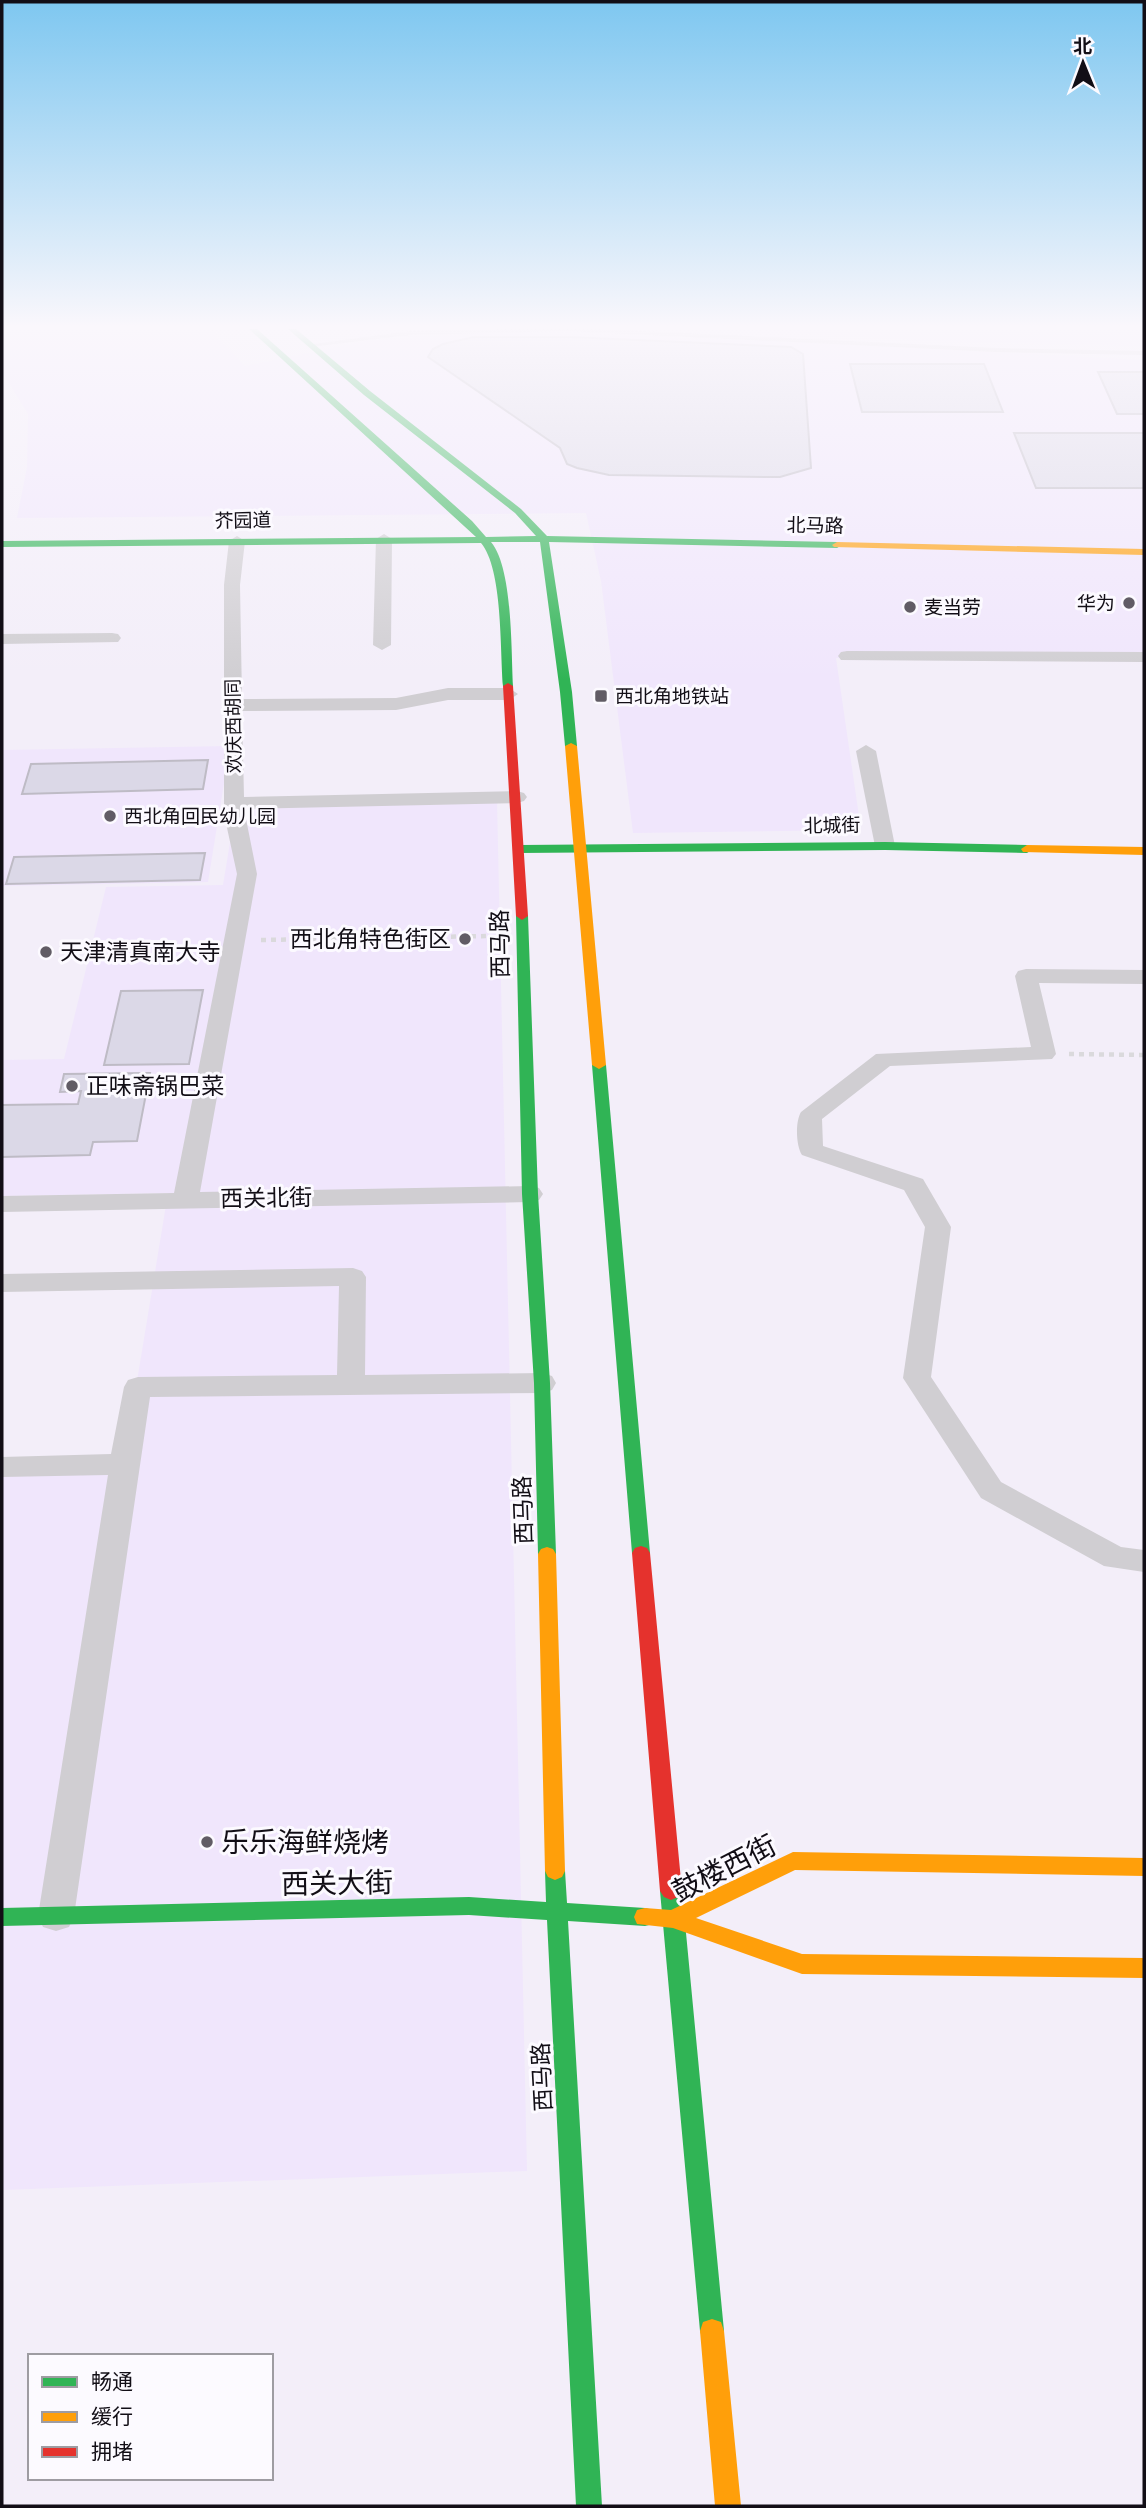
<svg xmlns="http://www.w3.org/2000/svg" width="1146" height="2508" font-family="'Playfair Display','Noto Sans SC',serif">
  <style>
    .built { fill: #f0e6fc }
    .building { fill: #dbd8e7; stroke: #bebbc5; stroke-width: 2 }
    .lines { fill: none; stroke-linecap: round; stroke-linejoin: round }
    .path { stroke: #dad9dc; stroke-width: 4.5; stroke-dasharray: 5 5; stroke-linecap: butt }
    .lane { fill: #d0ced2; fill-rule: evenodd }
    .street { fill: #d0ced2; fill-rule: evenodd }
    .fast { fill: #30b455; fill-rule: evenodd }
    .slow { fill: #ff9f0a; fill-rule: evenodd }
    .jam { fill: #e5322d; fill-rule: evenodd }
    .poi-dot { fill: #615c65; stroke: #fcfaff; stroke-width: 2.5 }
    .labels { text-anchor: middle; stroke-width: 6; stroke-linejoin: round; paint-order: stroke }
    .far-street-label { font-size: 19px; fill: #120e16; stroke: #fcfaff }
    .far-poi-label { font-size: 19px; fill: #120e16; stroke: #fcfaff; text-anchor: start }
    .poi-label { font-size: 23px; fill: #120e16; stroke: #fcfaff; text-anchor: start }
    .street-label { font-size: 23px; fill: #120e16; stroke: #fcfaff }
    .near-poi-label { font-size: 28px; fill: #120e16; stroke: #fcfaff; text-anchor: start }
    .near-street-label { font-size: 28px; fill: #120e16; stroke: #fcfaff }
  </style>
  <rect width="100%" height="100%" fill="#f3eef9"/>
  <path class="built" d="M 2,329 L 209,329 L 245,366 L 371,340 L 497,332 L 778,341 L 1144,360 L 1144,662 L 836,658 L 861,830 L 633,833 L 601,581 L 586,513 L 17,518 L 27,467 L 28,414 L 2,372 Z
    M 790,329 L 1144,329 L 1144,346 L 936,341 L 808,334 Z
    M 230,746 L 208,882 L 2,886 L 2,750 Z
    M 497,801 L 527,2171 L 2,2190 L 2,1464 L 124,1460 L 168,1193 L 2,1196 L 2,1060 L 64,1059 L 106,887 L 223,885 L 236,806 Z"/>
  <path class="building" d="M 474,337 L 570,337 L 791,347 L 803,354 L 811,468 L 780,477 L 764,477 L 609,475 L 577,468 L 567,464 L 560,448 L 428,357 L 433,349 L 443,344 Z
    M 850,364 L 984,364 L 1003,412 L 862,412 Z
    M 1098,372 L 1144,372 L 1144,414 L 1117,414 Z
    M 1014,433 L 1144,433 L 1144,488 L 1036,488 Z
    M 208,760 L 203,789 L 22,794 L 31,764 Z
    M 205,853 L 200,880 L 6,884 L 14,857 Z
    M 203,990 L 189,1064 L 104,1065 L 121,991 Z
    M 150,1073 L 137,1141 L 93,1142 L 90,1155 L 2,1157 L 2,1105 L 78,1104 L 81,1091 L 60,1092 L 64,1074 Z"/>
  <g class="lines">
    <path class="path" d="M 261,940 L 490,936
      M 1069,1054 L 1144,1055"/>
    <path class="lane" d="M 501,329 L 600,329 L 996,348 L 1144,351 L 1144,355 L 996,352 L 566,331 L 410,335 L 310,347 L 306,345 L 410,331 Z"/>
    <path class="street" d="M 384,534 L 392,539 L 391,645 L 382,650 L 373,645 L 376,539 Z
      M 237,536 L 245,541 L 240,585 L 242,699 L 396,698 L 448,688 L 509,688 L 518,694 L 509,700 L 448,700 L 396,710 L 242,711 L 244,797 L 517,791 L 524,793 L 527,797 L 524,801 L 517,803 L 244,809 L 257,874 L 200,1192 L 530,1186 L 539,1188 L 543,1194 L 539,1200 L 530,1202 L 2,1212 L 2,1196 L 174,1193 L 237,874 L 224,814 L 224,585 L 229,541 Z
      M 112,633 L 118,634 L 121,638 L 118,642 L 2,644 L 2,634 Z
      M 847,651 L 1144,652 L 1144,662 L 841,660 L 838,656 L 841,652 Z
      M 866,745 L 876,751 L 895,846 L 892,850 L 878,850 L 875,846 L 856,751 Z
      M 1026,969 L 1144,970 L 1144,984 L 1039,983 L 1056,1054 L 1052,1059 L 890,1066 L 822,1119 L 823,1146 L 923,1179 L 951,1227 L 931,1377 L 1001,1482 L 1121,1547 L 1144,1550 L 1144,1572 L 1104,1566 L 981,1498 L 903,1378 L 925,1227 L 904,1190 L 802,1155 C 796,1146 795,1122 801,1112 L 876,1054 L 1031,1047 L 1015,976 L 1018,971 Z
      M 353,1268 L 362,1271 L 366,1277 L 365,1375 L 542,1373 L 552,1376 L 556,1383 L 552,1390 L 542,1393 L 150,1397 L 74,1916 L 69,1927 L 56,1931 L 43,1927 L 38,1916 L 108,1475 L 2,1477 L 2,1457 L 111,1454 L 124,1387 L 128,1380 L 138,1377 L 337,1375 L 339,1286 L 2,1292 L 2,1274 Z"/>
    <path class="fast" d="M 249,329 L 257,329 L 472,521 L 486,537 L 536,536 L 515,513 L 364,395 L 288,329 L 296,329 L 370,391 L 521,509 L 547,536 L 837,542 L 842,545 L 837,548 L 549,542 L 572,692 L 577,746 L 571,749 L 565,746 L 560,692 L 540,542 L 491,542 C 513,568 511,651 513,686 L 508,689 L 503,686 C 500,650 503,569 481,543 L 2,547 L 2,541 L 476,537 Z
      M 885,842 L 1027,845 L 1033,849 L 1027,853 L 885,850 L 520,853 L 514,849 L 520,845 Z
      M 522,912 L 528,916 L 538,1194 L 550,1383 L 556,1554 L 553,1559 L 547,1561 L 541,1559 L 538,1554 L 534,1383 L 522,1194 L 516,916 Z
      M 599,1061 L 606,1065 L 650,1553 L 647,1558 L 641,1560 L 635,1558 L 632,1553 L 592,1065 Z
      M 555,1862 L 562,1865 L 565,1871 L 567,1903 L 645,1908 L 653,1910 L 656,1917 L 653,1924 L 645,1926 L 568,1921 L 602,2506 L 576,2506 L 547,1920 L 469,1915 L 2,1926 L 2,1908 L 469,1897 L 546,1902 L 545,1871 L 548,1865 Z
      M 671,1882 L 678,1885 L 682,1891 L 724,2331 L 721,2340 L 712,2343 L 703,2340 L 700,2331 L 660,1891 L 664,1885 Z"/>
    <path class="slow" d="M 837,542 L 1144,549 L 1144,555 L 834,547 L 832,545 Z
      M 571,743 L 577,746 L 606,1065 L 599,1069 L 592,1065 L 565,746 Z
      M 1027,845 L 1144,847 L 1144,855 L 1023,852 L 1021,849 Z
      M 547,1547 L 553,1549 L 556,1554 L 565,1871 L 562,1877 L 555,1880 L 548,1877 L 545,1871 L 538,1554 L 541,1549 Z
      M 793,1852 L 1144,1858 L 1144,1876 L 795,1870 L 696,1918 L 802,1954 L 1144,1958 L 1144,1978 L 802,1974 L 673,1928 L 637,1924 L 634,1917 L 637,1910 L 645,1908 L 671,1910 Z
      M 712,2319 L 721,2322 L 724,2331 L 741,2506 L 715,2506 L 700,2331 L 703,2322 Z"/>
    <path class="jam" d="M 508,683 L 513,686 L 528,916 L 522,920 L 516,916 L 503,686 Z
      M 641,1546 L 647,1548 L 650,1553 L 682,1891 L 678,1897 L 671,1900 L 664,1897 L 660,1891 L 632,1553 L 635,1548 Z"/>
  </g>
  <linearGradient id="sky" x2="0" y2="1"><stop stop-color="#7ec7f0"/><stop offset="0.48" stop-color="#faf7fc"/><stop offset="1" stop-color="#faf7fc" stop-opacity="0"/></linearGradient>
  <rect width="1146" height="680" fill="url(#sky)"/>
  <g class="poi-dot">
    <circle cx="1129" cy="603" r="7"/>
    <circle cx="910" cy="607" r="7"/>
    <rect x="594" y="689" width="14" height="14" rx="3.5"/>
    <circle cx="110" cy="816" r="7"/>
    <circle cx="465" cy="939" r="7"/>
    <circle cx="46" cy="952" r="7"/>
    <circle cx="72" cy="1086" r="7"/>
    <circle cx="207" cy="1842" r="7"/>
  </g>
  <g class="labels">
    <g class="far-street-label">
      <text transform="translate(243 520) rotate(-1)" y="7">芥园道</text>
      <text transform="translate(815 525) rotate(1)" y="7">北马路</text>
      <text transform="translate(233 726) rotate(-91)" y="7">欢庆西胡同</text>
      <text transform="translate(832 825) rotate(-1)" y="7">北城街</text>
    </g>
    <g class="far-poi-label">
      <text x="1115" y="610" text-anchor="end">华为</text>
      <text x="924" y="614">麦当劳</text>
      <text x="615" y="703">西北角地铁站</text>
      <text x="124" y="823">西北角回民幼儿园</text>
    </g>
    <g class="poi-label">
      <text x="451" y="947" text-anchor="end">西北角特色街区</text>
      <text x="60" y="960">天津清真南大寺</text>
      <text x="86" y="1094">正味斋锅巴菜</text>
    </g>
    <g class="street-label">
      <text transform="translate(500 944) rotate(-91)" y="8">西马路</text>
      <text transform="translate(266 1198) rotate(-1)" y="8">西关北街</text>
      <text transform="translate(523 1510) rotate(-92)" y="8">西马路</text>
      <text transform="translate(542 2077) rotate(-93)" y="8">西马路</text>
    </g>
    <g class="near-poi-label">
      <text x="221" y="1852">乐乐海鲜烧烤</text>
    </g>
    <g class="near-street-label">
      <text transform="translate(724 1868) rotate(-27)" y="10">鼓楼西街</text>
      <text transform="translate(337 1883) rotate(-1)" y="10">西关大街</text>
    </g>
  </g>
  <rect width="1146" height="2508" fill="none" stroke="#120e16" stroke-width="7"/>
  <rect x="28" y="2354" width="245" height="126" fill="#fcfaff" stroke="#9e9ca2" stroke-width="2"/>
  <rect x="42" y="2377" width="35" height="10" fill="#30b455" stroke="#9e9ca2" stroke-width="2"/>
  <text x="91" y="2389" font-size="21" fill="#120e16">畅通</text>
  <rect x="42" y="2412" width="35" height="10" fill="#ff9f0a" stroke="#9e9ca2" stroke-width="2"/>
  <text x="91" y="2424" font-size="21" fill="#120e16">缓行</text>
  <rect x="42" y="2447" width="35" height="10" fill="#e5322d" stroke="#9e9ca2" stroke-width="2"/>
  <text x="91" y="2459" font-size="21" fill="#120e16">拥堵</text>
  <g transform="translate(1083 63) rotate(359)" stroke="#fcfaff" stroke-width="5" paint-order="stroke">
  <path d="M0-5L12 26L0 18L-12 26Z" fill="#120e16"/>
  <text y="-10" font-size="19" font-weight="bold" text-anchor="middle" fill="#120e16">北</text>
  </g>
</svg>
